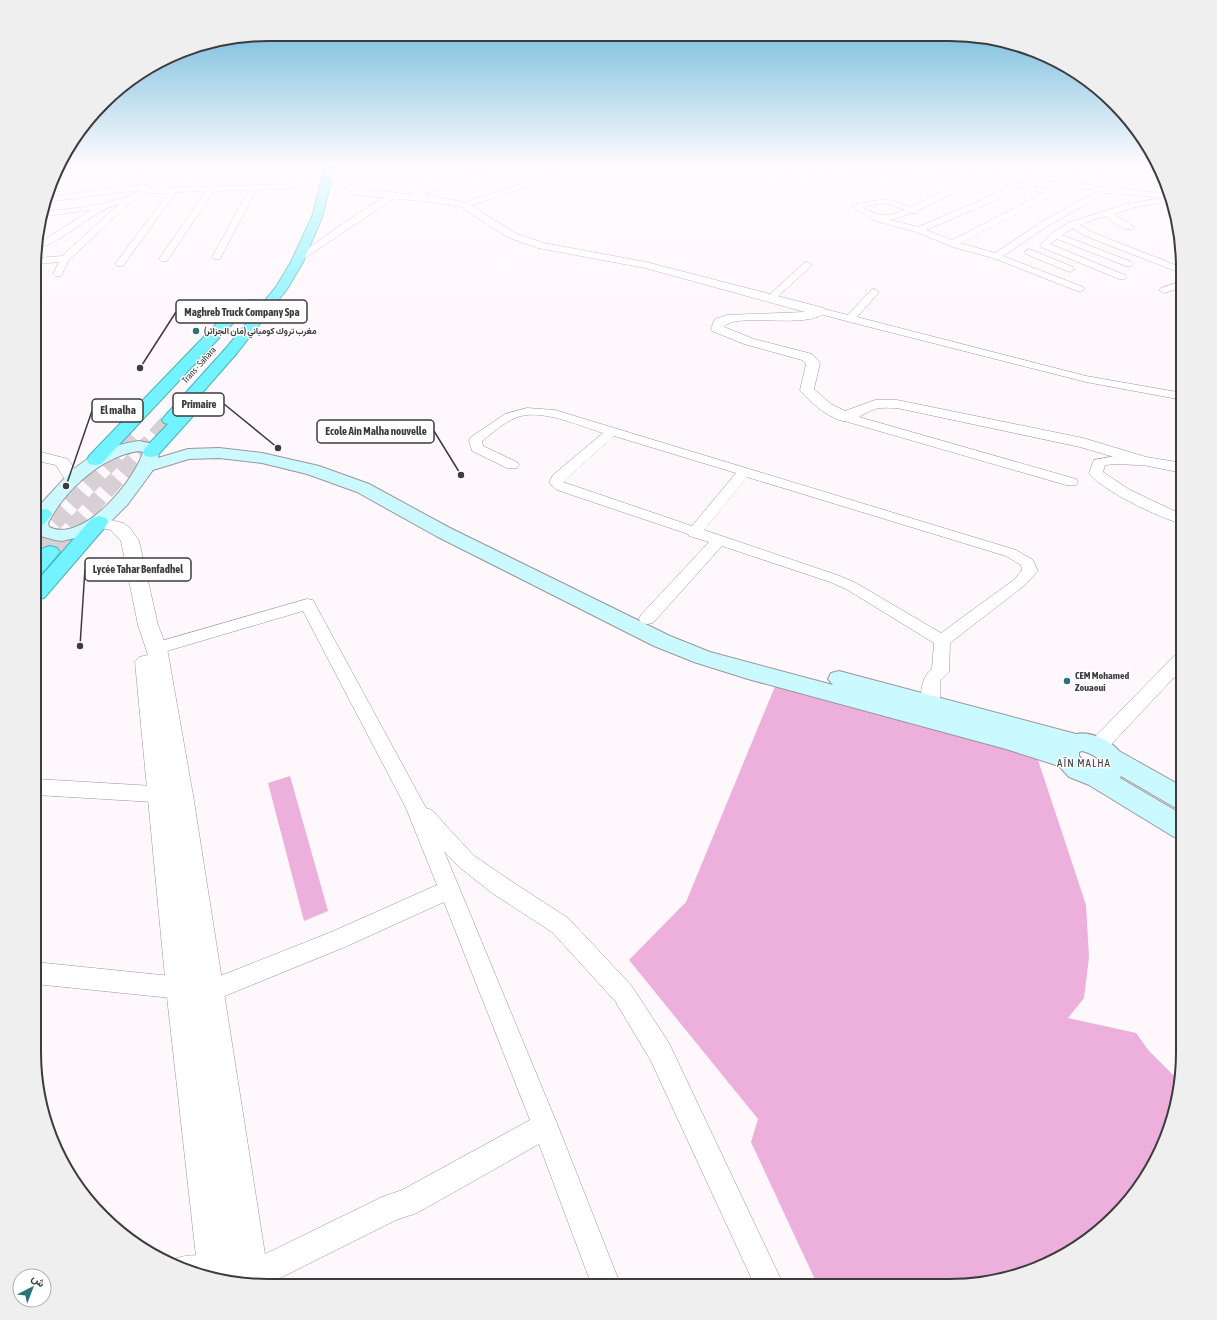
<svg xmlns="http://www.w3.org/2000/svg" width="1217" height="1320" font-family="'Asap Condensed',Vazirmatn,sans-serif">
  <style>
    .green { fill: #edafdc }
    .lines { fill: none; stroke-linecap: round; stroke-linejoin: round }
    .trunk-tunnel-far1 { stroke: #d7d1d6; stroke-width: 17; stroke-dasharray: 17 8; stroke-linecap: butt }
    .trunk-tunnel { stroke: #d7d1d6; stroke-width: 22; stroke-dasharray: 22 10; stroke-linecap: butt }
    .minor-casing { stroke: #9c959a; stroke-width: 1 }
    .tertiary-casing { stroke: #9c959a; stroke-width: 1 }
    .secondary-casing { stroke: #9c959a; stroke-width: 2 }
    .trunk-casing { stroke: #48b1bb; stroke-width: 2 }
    .minor { fill: #fff; fill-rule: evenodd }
    .tertiary { fill: #fff; fill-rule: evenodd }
    .secondary { fill: #cafaff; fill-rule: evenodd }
    .trunk { fill: #72f3ff; fill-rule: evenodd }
    .poi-dot { fill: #287279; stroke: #fff; stroke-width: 1.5 }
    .labels { text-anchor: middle; stroke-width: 3; stroke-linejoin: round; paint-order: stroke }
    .far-poi-label { font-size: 9px; font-weight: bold; fill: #3d3b3d; stroke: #fff; text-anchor: start }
    .far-street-label { font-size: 9px; fill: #3d3b3d; stroke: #fff }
    .poi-label { font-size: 10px; font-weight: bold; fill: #3d3b3d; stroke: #fff; text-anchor: start }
    .neighbourhood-label { font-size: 11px; letter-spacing: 1px; fill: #3d3b3d; stroke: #fff }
    .rim { fill: none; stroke: #3d3b3d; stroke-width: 2 }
    .leader { fill: none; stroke: #3d3b3d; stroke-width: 1.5 }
    .callout-dot { fill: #3d3b3d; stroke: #fff; stroke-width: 1.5 }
    .callout { fill: #fff; stroke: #3d3b3d; stroke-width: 1.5 }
    .callout-label { font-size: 11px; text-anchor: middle; font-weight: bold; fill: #3d3b3d }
  </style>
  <rect width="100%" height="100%" fill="#fef7fc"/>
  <path class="green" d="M 776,684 L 1036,754 L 1086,905 L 1089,957 L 1084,998 L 1068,1018 L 1136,1033 L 1149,1051 L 1180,1082 L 1175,1113 L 1152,1169 L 1125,1206 L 1079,1246 L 1024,1274 L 964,1286 L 818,1286 L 751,1142 L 758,1119 L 629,960 L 686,902 Z
    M 290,776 L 328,911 L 304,921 L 268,783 Z"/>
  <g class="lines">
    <path class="trunk-tunnel-far1" d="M 37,541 L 134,437
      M 55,547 L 170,420"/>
    <path class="trunk-tunnel" d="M 50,552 L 56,546"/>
    <g class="minor-casing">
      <path id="minor" d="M 159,166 L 165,168 L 123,187 L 146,185 L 149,185 L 149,189 L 159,188 L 159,185 L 189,170 L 192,170 L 192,174 L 166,188 L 291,184 L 301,166 L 308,166 L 299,184 L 299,188 L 256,190 L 220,259 L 214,259 L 212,257 L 249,190 L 214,191 L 167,261 L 161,261 L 159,259 L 206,191 L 176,192 L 123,266 L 117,266 L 115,264 L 168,193 L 146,193 L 131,202 L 69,260 L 61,276 L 55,276 L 53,274 L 59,262 L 38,264 L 38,258 L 62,256 L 119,204 C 89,212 68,240 38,248 L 38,242 L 44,240 L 91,210 L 40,217 L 42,212 C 76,208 111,206 140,190 L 46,202 L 48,197 L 122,187 L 118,185 L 119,183 Z
        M 500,166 L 513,166 L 450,183 L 414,199 L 408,199 L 407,197 C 424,180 476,172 500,166 Z
        M 752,166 L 760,166 L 769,172 L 782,173 L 802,172 L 827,166 L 836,166 C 824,178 780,181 764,175 C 759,174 755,170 752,166 Z
        M 842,166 L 854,166 L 879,174 L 891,170 L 957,172 L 965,166 L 974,166 L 965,173 L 993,178 L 1010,166 L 1020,166 L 1019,168 L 1069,181 L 1080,176 L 1051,166 L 1063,166 L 1086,173 L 1103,166 L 1113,166 L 1078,183 L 1108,188 L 1128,178 L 1159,169 L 1161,173 L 1134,182 L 1118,189 L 1171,194 L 1172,198 L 1106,193 L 1049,225 L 1003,256 L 1083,287 L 1085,289 L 1080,292 L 993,258 L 953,247 L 916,232 L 876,221 L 851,206 L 855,204 L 886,199 L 912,207 L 971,178 L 958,176 L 892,174 L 879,178 ZM 1014,171 L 1063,184 L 1051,190 L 1006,180 L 1003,180 L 1003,184 L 1010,185 L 983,199 L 918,227 L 890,220 L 912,213 L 918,213 L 919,210 L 979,180 L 997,182 ZM 1071,186 L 1098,191 L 1043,221 L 995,253 L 960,243 ZM 1018,187 L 1044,193 L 952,240 L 926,230 L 989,203 ZM 885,203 L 905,210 C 887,217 879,217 862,207 Z
        M 559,167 L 565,167 L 566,169 L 542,182 L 467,207 L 464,207 L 460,205 L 473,199 L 537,179 Z
        M 392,193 L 398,193 L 399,195 L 302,260 L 299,261 L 294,258 L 357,214 Z
        M 1157,199 L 1161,201 L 1160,203 L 1132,208 L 1115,214 C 1120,221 1128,222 1134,227 L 1133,229 C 1124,231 1113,223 1107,216 L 1095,219 L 1080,225 L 1089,231 L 1183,268 L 1183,274 L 1083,235 L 1073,228 L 1062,235 L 1132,262 L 1134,264 L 1132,266 L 1126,266 L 1057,239 L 1050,244 L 1125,275 L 1127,277 L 1125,279 L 1119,279 L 1041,247 L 1040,245 L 1052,233 L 1070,222 L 1127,204 Z
        M 1029,249 L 1073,267 L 1075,269 L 1070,272 L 1067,271 L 1026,254 L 1025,252 Z
        M 807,262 L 812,265 L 810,267 L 774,300 L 768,300 L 766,298 L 768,296 L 804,263 Z
        M 1183,281 L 1183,287 L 1164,293 L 1159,290 L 1161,288 Z
        M 874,289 L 879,292 L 857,317 L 1086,376 L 1183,393 L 1183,400 L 1086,382 L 846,321 L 816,313 L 815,311 L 820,308 L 848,315 L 871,290 Z
        M 527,408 L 555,410 L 1016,550 L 1033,560 L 1038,571 L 1025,585 L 950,643 L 949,672 L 940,681 L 940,704 L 937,709 L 931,711 L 925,709 C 918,697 921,677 932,669 L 934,643 L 846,589 L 830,582 L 722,546 L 653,623 L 647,624 L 641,623 L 639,619 L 641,615 L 709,542 L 689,536 L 688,534 L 557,490 L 549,483 L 553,475 L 603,433 C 580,426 545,410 521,416 C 506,420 494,432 482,441 L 483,446 L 517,462 L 519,465 L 517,468 L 507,468 L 472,451 L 469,440 L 471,437 L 505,414 ZM 614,436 L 736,473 L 692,526 L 563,482 ZM 747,477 L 1006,556 L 1021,565 L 1022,570 L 1015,579 L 941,633 L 856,583 L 840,576 L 704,530 Z
        M 845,413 L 1076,479 L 1078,482 L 1076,485 L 1066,485 L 841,420 L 839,417 L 841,414 Z
        M 1120,455 L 1147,458 L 1149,461 L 1147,464 C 1134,467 1120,462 1107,465 L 1105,465 L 1103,472 L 1130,490 L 1183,515 L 1183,524 C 1161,519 1101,490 1089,473 L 1094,460 Z
        M 307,599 L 313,600 L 315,604 L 426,808 L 432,810 L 473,855 L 508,879 L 568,918 L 631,985 L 669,1043 L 784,1286 L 755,1286 L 651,1061 L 615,1001 L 552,932 L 492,893 L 459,867 L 444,851 L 558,1126 L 621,1286 L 592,1286 L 539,1144 L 417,1213 L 396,1220 L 264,1286 L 234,1282 L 232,1278 L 231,1282 L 207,1278 L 173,1264 L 175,1259 C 191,1252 214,1256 230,1263 L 234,1271 L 236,1266 L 246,1261 L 249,1262 L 382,1197 L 402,1190 L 530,1120 L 444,902 L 345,947 L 210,1002 L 35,984 L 35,962 L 210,980 L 329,933 L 437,885 L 406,808 L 303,611 L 157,654 L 151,652 L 149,648 L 151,644 Z
        M 1183,651 L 1183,668 L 1105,751 L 1098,753 L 1091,751 L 1089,746 L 1091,741 L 1177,653 Z
        M 36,779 L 170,787 L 177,789 L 180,795 L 177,801 L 170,803 L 36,795 Z"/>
    </g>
    <g class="tertiary-casing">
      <path id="tertiary" d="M 329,172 L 358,189 L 431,196 L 467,203 L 515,233 L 544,243 L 646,262 L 824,308 L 826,311 C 812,331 734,311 724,327 L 754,339 L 812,354 L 820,363 L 814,389 L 831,404 L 845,411 L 875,400 L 897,400 L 1083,438 L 1146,457 L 1183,463 L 1183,473 L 1138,464 L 1080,447 L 897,408 C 890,408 882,407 875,409 C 865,412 856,421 846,421 C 833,422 807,400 800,390 L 806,364 L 802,360 L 744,344 L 712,331 L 711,328 L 715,319 L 727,315 L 805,312 L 645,268 L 538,248 L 507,237 L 461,207 L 431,202 L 356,195 L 326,177 L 324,175 L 326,173 Z
        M 37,451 L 68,459 L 81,479 L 79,483 L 73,484 L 67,483 L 56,465 L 37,461 Z
        M 99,517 L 123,523 L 130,528 L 139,541 L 158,625 L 167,648 L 193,795 L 270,1286 C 247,1286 220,1283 198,1274 L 166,988 L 135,662 L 139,657 L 148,655 L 138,625 L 121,541 L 111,530 L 93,526 L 90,522 L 93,518 Z"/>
    </g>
    <g class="secondary-casing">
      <path id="secondary" d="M 139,441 L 154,444 L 159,452 L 158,458 L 188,449 L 219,448 L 262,453 L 319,466 L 369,484 L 450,528 L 670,636 L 710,652 L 833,685 L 828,679 L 831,673 L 839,671 L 1076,734 C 1090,731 1110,740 1119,751 L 1183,787 L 1183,810 L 1174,807 L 1121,776 L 1120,778 L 1183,815 L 1183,840 L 1174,837 L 1089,785 L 1069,777 L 1059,766 L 1006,749 L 748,679 L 694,662 L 654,646 L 436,536 L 357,492 L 307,474 L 262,463 L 219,458 L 189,459 L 153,470 L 128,504 L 112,520 L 98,530 L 84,536 L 62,541 L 55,540 L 37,535 C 37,528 35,517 37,510 C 40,504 48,496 53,491 C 77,462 101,446 139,441 ZM 139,451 L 143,452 C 135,480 83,544 49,527 L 48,523 C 65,490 102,456 139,451 ZM 1082,751 C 1090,753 1100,757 1101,766 C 1092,767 1085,762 1079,756 L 1079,752 Z"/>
    </g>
    <g class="trunk-casing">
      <path id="trunk" d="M 325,166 L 335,166 L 322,217 L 303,262 L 287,289 L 237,353 L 188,409 L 193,410 L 195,413 L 193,416 L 157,456 L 151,457 L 145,456 L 143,452 L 145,448 L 168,424 L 164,423 L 162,420 L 164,417 L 227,347 L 276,287 L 291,262 L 312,217 Z
        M 253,300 L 258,301 L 259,304 L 258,307 L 234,322 L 101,464 L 95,465 L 89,464 L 87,460 L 89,456 L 224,316 L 248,301 Z
        M 43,509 L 49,510 L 52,514 L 44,524 L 37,526 L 37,510 Z
        M 99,516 L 106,518 L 108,522 L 106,526 L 44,598 L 37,599 L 37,581 L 92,518 Z
        M 50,546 L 57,548 L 60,552 L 44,571 L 37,573 L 37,555 L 43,548 Z"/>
    </g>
    <use href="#minor" class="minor"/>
    <use href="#tertiary" class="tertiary"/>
    <use href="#secondary" class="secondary"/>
    <use href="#trunk" class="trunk"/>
  </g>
  <linearGradient id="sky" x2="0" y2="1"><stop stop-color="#62b4d8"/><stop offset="0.47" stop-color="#fffbfe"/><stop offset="1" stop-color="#fffbfe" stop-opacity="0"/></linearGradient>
  <rect width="1217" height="351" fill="url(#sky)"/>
  <g class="poi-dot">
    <circle cx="196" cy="331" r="4"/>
    <circle cx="1067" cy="681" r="4"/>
  </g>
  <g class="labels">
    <g class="far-poi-label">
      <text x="204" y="334">مغرب تروك كومباني (مان الجزائر)</text>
    </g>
    <g class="far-street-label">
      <text transform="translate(199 365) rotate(-48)" y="3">Trans - Sahara</text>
    </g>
    <g class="poi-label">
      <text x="1075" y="679">CEM Mohamed<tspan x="1075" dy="12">Zouaoui</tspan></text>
    </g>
    <g class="neighbourhood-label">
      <text x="1084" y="767">AÏN MALHA</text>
    </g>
  </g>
  <path d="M0 0H1217V1320H0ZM268 41H949A227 227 0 0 1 1176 268V1052A227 227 0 0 1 949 1279H268A227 227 0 0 1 41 1052V268A227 227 0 0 1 268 41Z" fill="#efefef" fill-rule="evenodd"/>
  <path class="rim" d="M268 41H949A227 227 0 0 1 1176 268V1052A227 227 0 0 1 949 1279H268A227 227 0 0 1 41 1052V268A227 227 0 0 1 268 41Z"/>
  <path class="leader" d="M140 368L176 312M278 448L224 404M66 486L92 411M461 475L434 431M80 646L85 569"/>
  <g class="callout-dot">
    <circle cx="140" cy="368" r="4"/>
    <circle cx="278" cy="448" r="4"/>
    <circle cx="66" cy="486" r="4"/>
    <circle cx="461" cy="475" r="4"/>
    <circle cx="80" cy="646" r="4"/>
  </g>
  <g class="callout">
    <rect x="176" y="300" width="131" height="23" rx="4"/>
    <rect x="173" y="393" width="51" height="23" rx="4"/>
    <rect x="92" y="399" width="51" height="23" rx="4"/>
    <rect x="317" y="420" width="117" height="23" rx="4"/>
    <rect x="85" y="558" width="106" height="23" rx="4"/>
  </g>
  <g class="callout-label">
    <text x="242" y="316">Maghreb Truck Company Spa</text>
    <text x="199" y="408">Primaire</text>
    <text x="118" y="414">El malha</text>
    <text x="376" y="435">Ecole Ain Malha nouvelle</text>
    <text x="138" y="573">Lycée Tahar Benfadhel</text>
  </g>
  <g transform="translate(32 1288) rotate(42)"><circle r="19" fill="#ffffff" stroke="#b1b1b1"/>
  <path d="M0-3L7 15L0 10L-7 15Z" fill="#287279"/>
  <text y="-6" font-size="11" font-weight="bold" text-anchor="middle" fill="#3d3b3d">ش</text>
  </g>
</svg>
